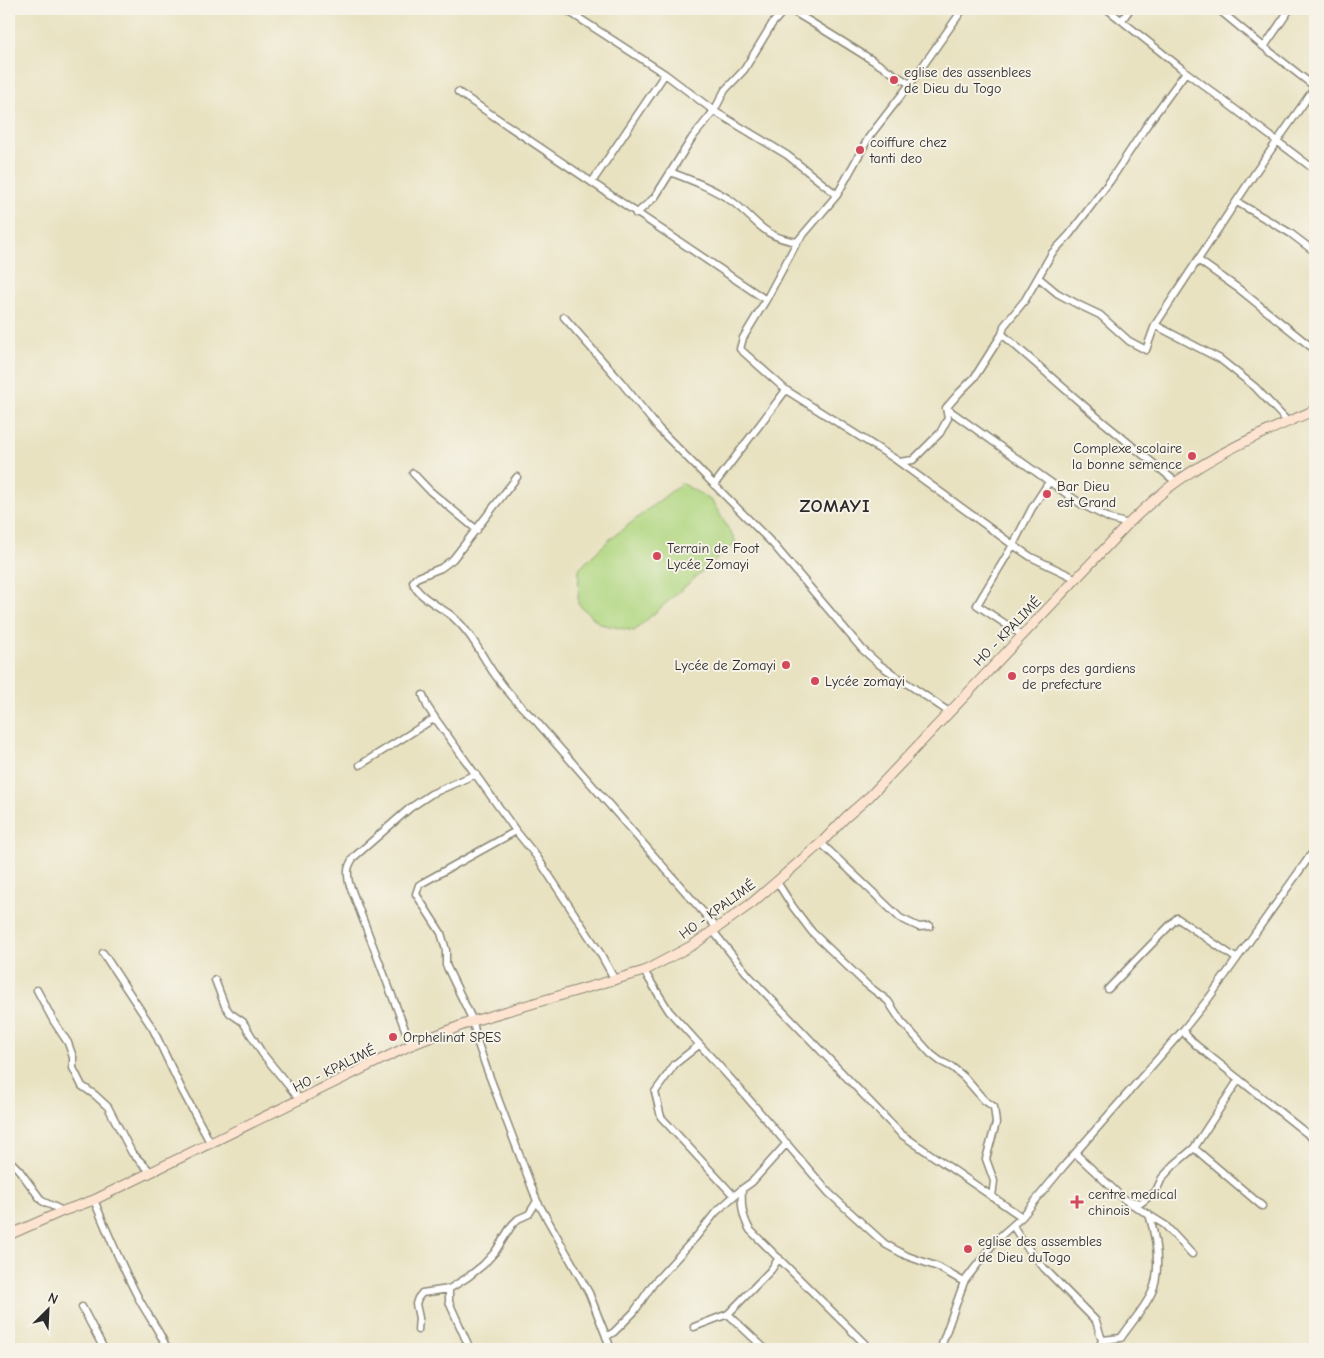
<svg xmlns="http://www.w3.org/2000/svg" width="1324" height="1358" font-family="'Comic Neue',sans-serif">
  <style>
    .green { fill: #b0d781; stroke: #6e8156 }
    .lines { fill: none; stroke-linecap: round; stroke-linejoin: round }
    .minor-casing { stroke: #8a8676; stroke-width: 9 }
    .secondary-casing { stroke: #8a8676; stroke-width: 11 }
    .minor { stroke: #fff; stroke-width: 6 }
    .secondary { stroke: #fde4d1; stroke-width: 9 }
    .poi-dot { fill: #d1495b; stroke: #f7f3e8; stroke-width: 2 }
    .labels { text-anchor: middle; stroke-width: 4; stroke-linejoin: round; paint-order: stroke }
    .poi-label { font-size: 14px; fill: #2b2b2b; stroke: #f7f3e8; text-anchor: start }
    .street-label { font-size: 14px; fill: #2b2b2b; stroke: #f7f3e8 }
    .district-label { font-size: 19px; font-weight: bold; letter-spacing: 1px; fill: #2b2b2b; stroke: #f7f3e8 }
  </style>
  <rect width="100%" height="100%" fill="#f7f3e8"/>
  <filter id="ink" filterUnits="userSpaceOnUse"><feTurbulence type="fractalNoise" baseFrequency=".02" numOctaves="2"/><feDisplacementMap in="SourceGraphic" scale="10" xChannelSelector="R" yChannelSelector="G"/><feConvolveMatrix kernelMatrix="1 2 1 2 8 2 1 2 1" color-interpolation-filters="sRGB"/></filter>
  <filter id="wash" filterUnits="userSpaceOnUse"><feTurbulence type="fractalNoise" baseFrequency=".0096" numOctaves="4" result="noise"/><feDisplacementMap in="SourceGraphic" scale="20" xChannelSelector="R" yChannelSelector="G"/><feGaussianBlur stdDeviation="1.12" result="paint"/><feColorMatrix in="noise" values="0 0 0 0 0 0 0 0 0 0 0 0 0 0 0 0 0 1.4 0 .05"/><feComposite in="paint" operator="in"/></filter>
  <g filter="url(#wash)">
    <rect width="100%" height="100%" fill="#e8e2c1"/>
    <path class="green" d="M 682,483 L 712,501 L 736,542 L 634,631 L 600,624 L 578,604 L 579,569 L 609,540 Z"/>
  </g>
  <g filter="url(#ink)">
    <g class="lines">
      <g class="minor-casing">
        <path id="minor" d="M 565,9 L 665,74 L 714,111 L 787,155 L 837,195
          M 789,9 C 830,33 870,59 910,84
          M 963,9 L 910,84 L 869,137 L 837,195 L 797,242 L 766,300 L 743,338 L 740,349 L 786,390 L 895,459 L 1013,545 L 1031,557 L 1077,579
          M 1107,9 L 1186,72 L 1315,170
          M 1218,9 L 1264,47 L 1315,87
          M 1122,20 L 1130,9
          M 1264,47 L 1290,9
          M 458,92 L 766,300
          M 670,172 C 691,180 715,189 733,202 C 759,222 761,236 797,242
          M 592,182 L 665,74
          M 1237,202 L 1290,233 L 1315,252
          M 636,214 L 655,197 L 692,138 L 714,111 L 725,90 L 744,70 L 772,24 L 785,9
          M 1198,260 L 1239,289 L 1315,350
          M 1039,278 L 1057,293 L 1079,305 L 1100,315 L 1129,341 L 1146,350 L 1155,325 L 1257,170 L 1315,87
          M 564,317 L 621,382 L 659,429 L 773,544 L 862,649 L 880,665 L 949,712
          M 1155,325 L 1220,359 L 1255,387 L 1288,422
          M 1002,334 L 1097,417 L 1176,482
          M 946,408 L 1081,504 L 1111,519 L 1128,524
          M 899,462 L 913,460 L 940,433 L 948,418 L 946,408 L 960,392 L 974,378 L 1002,334 L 1004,326 L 1025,300 L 1052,253 L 1069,235 L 1110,181 L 1147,125 L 1186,72
          M 413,473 L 430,491 L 477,530
          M 517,477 L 453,559 L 441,568 L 416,578 L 413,582 C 415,595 442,608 452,616 C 473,634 480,654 495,675 C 507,692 521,707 536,721 L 717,928
          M 714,485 L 786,390
          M 1022,635 L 977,605 L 1013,545 L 1032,508 L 1049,482
          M 423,695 L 427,706 L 435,718 L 516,831 L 537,857 L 600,953 L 615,980
          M 360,765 L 435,718
          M 516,831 L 424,882 L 419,885 L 416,894 L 441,933 L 446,950 L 446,965 L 473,1021 L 477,1041 L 486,1067 L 537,1201 L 589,1293 L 611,1349
          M 821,843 L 900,918 L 919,927 L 930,926
          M 777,882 L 793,907 L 812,932 L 866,984 L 888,1001 L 901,1021 L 931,1054 L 940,1061 L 952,1067 L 964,1077 L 984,1100 L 994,1107 L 996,1123 L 986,1159 L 994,1181 L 992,1197
          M 713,931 L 749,976 L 901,1134 L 1022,1217
          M 103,953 L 153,1029 L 182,1090 L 211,1144
          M 644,971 L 669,1011 L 739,1088 L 829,1193 L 885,1244 L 907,1256 L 938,1267 L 964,1282
          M 215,980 L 225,1006 L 230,1013 L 243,1022 L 262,1053 L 300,1100
          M 1108,989 L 1177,918 L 1237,959
          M 37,990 L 53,1020 L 68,1043 L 73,1057 L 73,1068 L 82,1086 L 95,1095 L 108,1107 L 132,1153 L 151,1172
          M 1184,1029 L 1186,1035 L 1196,1045 L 1315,1140
          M 411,1045 L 349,883 C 347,872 347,867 354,857 L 410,808 L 431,794 L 476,774
          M 699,1045 L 675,1064 L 655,1092 L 661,1117 L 734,1196
          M 787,1143 L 752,1182 L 742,1189 C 741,1205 742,1216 750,1230 L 870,1349
          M 1194,1148 L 1262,1206
          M 1076,1154 L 1125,1200 L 1165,1225 L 1192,1254
          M 9,1160 L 19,1170 L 42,1201 L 63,1211
          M 94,1200 C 108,1234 122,1267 139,1299 C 148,1316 160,1331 167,1349
          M 1125,1200 L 1141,1203 L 1156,1191 L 1162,1178 L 1174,1165 L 1194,1148 L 1239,1079
          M 1013,1226 L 1026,1246 L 1044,1268 L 1096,1321 L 1102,1340 L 1099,1349
          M 449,1289 L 449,1302 L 470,1349
          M 82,1307 L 104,1349
          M 728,1314 L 765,1349
          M 694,1327 L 728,1314 L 771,1270 L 779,1258
          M 418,1330 L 419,1318 L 416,1304 L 418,1298 L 422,1293 L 449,1289 L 468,1277 L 483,1265 L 495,1252 L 512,1225 L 518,1219 L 529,1214 L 537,1201
          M 606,1337 L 614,1332 L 634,1312 L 653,1284 L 696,1237 L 716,1212 L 742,1189
          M 1102,1340 L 1121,1338 C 1131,1323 1145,1308 1152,1292 C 1162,1268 1156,1238 1149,1214
          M 941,1349 L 943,1341 L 964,1282 L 996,1240 L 1022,1217 L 1063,1167 L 1184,1029 L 1209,998 L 1315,849"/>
      </g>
      <g class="secondary-casing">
        <path id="secondary" d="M 9,1235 L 63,1211 L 94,1200 L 411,1045 L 473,1021 L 644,971 L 693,945 L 752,903 L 821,843 L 846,817 L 870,796 L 1128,524 C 1143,510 1158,495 1175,483 C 1217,452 1267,431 1315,410"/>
      </g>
      <use href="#minor" class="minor"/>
      <use href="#secondary" class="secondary"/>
    </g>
  </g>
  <g class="poi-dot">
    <circle cx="894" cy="80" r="5"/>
    <circle cx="860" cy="150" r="5"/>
    <circle cx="1192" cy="456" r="5"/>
    <circle cx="1047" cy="494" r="5"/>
    <circle cx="657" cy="556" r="5"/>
    <circle cx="786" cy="665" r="5"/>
    <circle cx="1012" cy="676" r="5"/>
    <circle cx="815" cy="681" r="5"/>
    <circle cx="393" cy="1037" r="5"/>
    <path d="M1074.5 1194.5h5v5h5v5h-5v5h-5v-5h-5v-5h5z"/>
    <circle cx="968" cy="1249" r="5"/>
  </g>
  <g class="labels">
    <g class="poi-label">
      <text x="904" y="77">eglise des assenblees<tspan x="904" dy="16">de Dieu du Togo</tspan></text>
      <text x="870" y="147">coiffure chez<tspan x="870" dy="16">tanti deo</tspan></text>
      <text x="1182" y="453" text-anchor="end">Complexe scolaire<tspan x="1182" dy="16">la bonne semence</tspan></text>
      <text x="1057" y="491">Bar Dieu<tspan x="1057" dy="16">est Grand</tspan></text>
      <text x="667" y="553">Terrain de Foot<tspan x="667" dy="16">Lycée Zomayi</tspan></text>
      <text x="776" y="670" text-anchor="end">Lycée de Zomayi</text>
      <text x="1022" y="673">corps des gardiens<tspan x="1022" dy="16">de prefecture</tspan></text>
      <text x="825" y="686">Lycée zomayi</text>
      <text x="403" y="1042">Orphelinat SPES</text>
      <text x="1088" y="1199">centre medical<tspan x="1088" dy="16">chinois</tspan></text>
      <text x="978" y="1246">eglise des assembles<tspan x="978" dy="16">de Dieu duTogo</tspan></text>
    </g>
    <g class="street-label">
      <text transform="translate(1007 631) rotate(-46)" y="5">HO - KPALIMÉ</text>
      <text transform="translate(717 909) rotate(-36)" y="5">HO - KPALIMÉ</text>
      <text transform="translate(334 1068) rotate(-26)" y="5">HO - KPALIMÉ</text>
    </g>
    <g class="district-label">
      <text x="835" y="512">ZOMAYI</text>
    </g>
  </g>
  <rect width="1324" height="1358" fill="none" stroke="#f7f3e8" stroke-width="30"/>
  <g transform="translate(48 1310) rotate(24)" stroke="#f7f3e8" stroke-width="4" paint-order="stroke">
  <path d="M0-4L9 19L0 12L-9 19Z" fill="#2b2b2b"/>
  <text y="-8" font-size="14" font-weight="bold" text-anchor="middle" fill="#2b2b2b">N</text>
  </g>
</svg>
